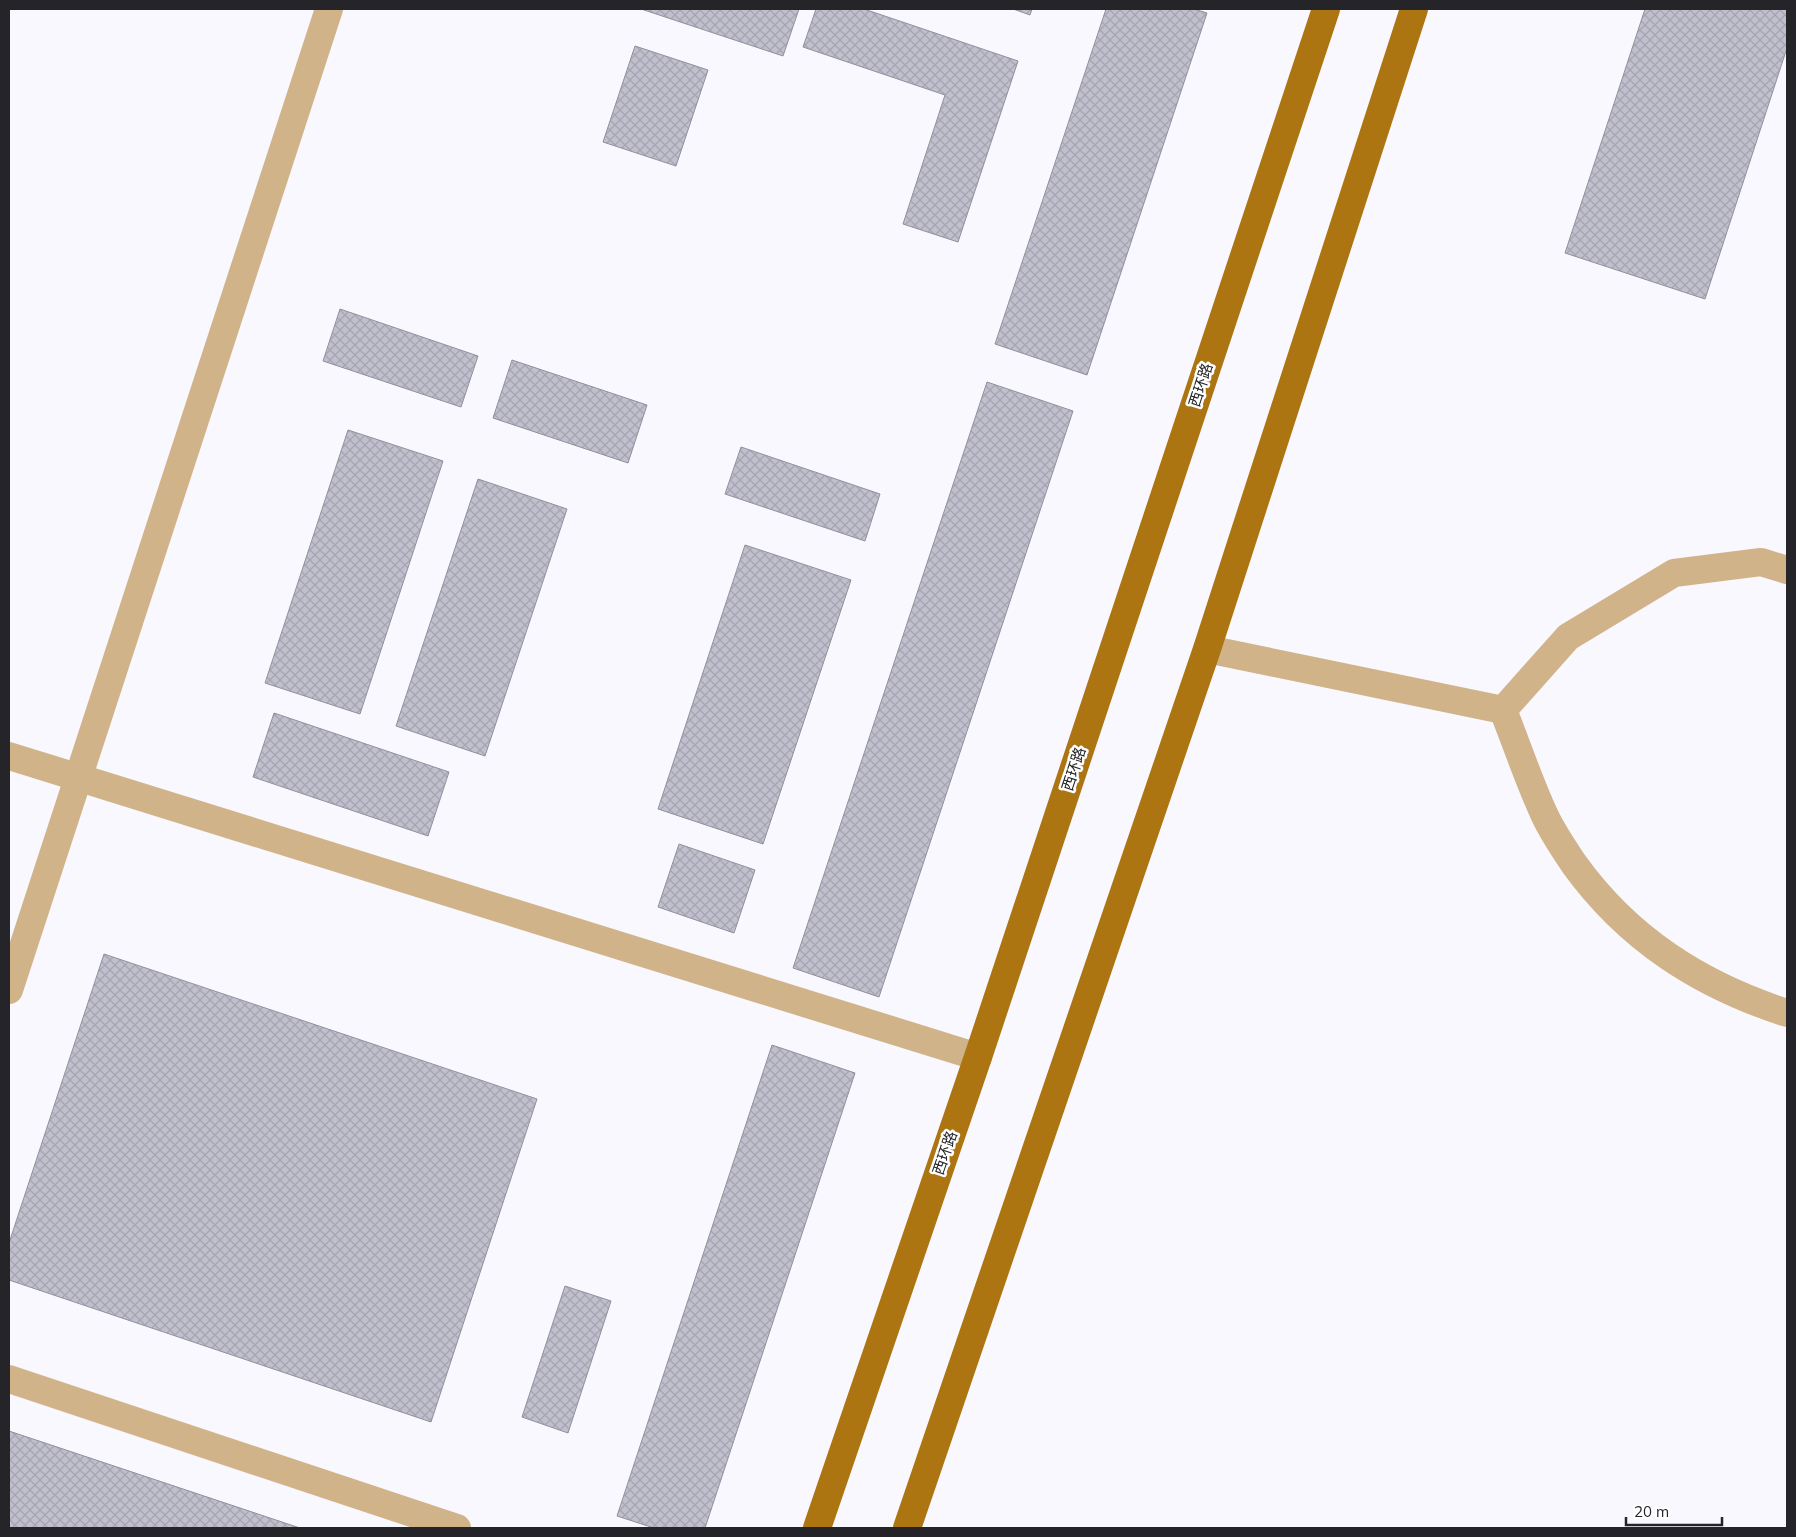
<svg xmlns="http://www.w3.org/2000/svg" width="1796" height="1537" font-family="Mulish,'Noto Sans SC',sans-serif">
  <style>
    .building { fill: url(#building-cross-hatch); stroke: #91909d }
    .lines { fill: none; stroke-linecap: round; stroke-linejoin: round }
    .minor { stroke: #d1b38a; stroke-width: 28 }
    .major { stroke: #ac7511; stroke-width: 28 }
    .labels { text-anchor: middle; stroke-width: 5; stroke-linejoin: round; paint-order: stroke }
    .street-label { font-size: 15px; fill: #242429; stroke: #fff }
  </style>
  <defs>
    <pattern id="building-cross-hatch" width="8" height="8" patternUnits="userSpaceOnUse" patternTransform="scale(1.25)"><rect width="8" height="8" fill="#c0bfcd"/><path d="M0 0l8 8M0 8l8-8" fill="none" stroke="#a5a4b0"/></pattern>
  </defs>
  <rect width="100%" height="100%" fill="#f9f8fe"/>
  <path class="building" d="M 641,9 L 799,9 L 783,56 Z
    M 816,9 L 864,9 L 1018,61 L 958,242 L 903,224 L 945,95 L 803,47 Z
    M 1013,9 L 1032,9 L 1030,15 Z
    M 1106,9 L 1194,9 L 1207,13 L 1087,375 L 995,344 Z
    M 1645,9 L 1787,9 L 1787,48 L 1705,299 L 1565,253 Z
    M 635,46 L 708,70 L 676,166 L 603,142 Z
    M 340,309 L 478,356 L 461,407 L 323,361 Z
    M 512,360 L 647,405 L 628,463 L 493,418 Z
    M 987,382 L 1073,411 L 879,997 L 793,968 Z
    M 348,430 L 443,461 L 360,714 L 265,683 Z
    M 741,447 L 880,494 L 865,541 L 725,494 Z
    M 478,479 L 567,509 L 485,756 L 396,726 Z
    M 745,545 L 851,580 L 763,844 L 658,809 Z
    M 274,713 L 449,772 L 428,836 L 253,777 Z
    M 679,844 L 755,870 L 734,933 L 658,907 Z
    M 104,954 L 537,1099 L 431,1422 L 9,1280 L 9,1243 Z
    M 772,1045 L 855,1073 L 705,1528 L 654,1528 L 617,1516 Z
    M 565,1286 L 611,1301 L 568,1433 L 522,1417 Z
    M 9,1431 L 300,1528 L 9,1528 Z"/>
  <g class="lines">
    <path class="minor" d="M 1207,649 L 1503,710 L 1568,637 L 1674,573 L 1761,562 L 1787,570
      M 1503,710 C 1517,745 1529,782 1545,816 C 1553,833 1564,849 1574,864 C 1628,939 1700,985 1787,1013
      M 9,756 L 978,1057
      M 9,990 L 329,9
      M 9,1379 L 457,1528"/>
    <path class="major" d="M 817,1528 L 978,1057 L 1326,9
      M 907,1528 L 1207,649 L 1414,9"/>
  </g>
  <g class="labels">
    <g class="street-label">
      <text transform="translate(1201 385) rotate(-72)" y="5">西环路</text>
      <text transform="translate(1074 769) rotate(-72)" y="5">西环路</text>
      <text transform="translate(945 1153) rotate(-71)" y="5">西环路</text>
    </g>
  </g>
  <rect width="1796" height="1537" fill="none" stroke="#242429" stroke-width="20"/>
  <path d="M1626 1517v8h96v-8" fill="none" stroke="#242429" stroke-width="2.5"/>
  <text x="1634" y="1517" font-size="15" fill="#242429" stroke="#ffffff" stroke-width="4" paint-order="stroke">20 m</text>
</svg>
